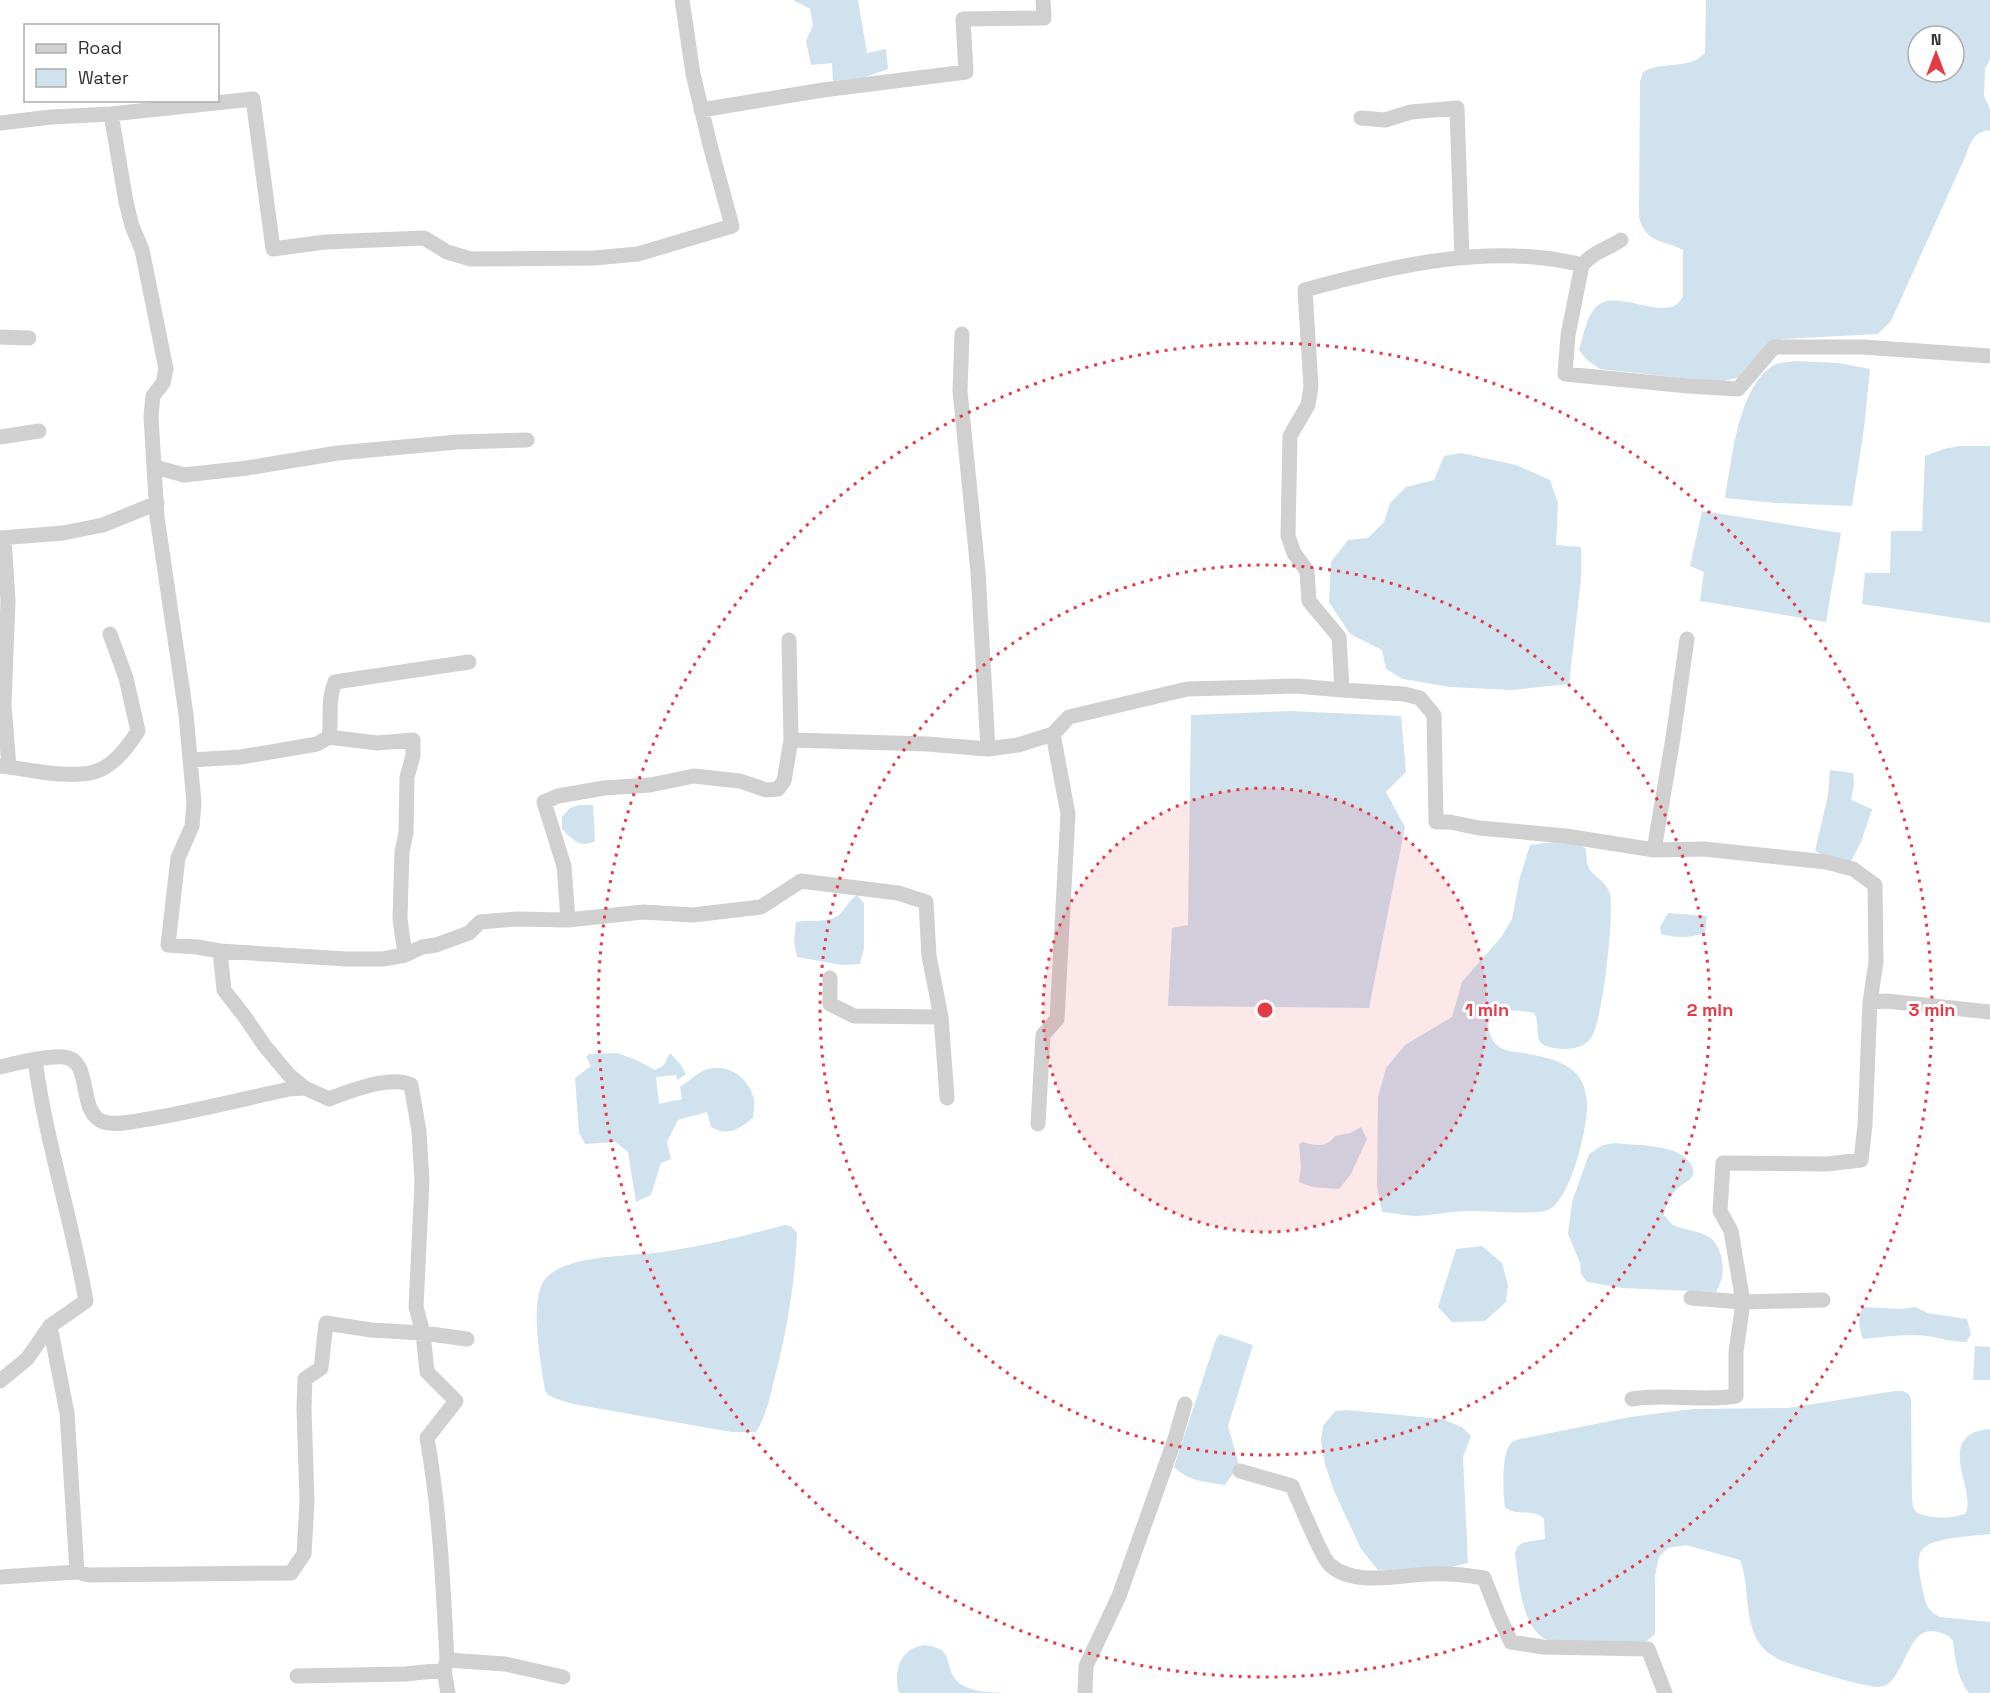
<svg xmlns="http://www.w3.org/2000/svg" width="1990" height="1693" font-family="'Space Grotesk',sans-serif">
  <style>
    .water { fill: #cfe2ee; fill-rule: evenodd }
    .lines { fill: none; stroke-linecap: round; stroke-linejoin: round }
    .street { stroke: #d0d0d0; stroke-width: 15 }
    .ring { fill: none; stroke: #e63946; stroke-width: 3; stroke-dasharray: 3 6 }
    .centre { fill: #e63946; stroke: #fff; stroke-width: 3 }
    .ring-label { font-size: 18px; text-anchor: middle; font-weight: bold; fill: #e63946; stroke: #fff; stroke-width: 6; stroke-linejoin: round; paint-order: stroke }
  </style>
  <rect width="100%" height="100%" fill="#fff"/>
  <path class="water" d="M 793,0 L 858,0 L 867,53 L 886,49 L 888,69 L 863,78 L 833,81 L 832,63 L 811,65 L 806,41 L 813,25 L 810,9 Z
    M 1706,0 L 1990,0 L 1990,59 L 1985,69 L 1984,96 L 1990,109 L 1990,130 C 1974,132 1971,141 1966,155 L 1891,321 L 1878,334 L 1782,339 L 1763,349 L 1741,377 L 1719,382 L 1600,369 L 1587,360 L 1579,350 C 1583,337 1586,317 1596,307 C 1614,289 1652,315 1674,306 C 1678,304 1681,300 1683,296 L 1683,250 C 1661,238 1647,245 1639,217 L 1640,81 L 1643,72 C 1663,60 1688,71 1705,53 ZM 1918,36 L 1954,36 L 1954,72 L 1918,72 Z
    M 1796,361 L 1838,363 L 1870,369 L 1864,428 L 1852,506 L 1776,503 L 1725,498 C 1732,460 1738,386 1774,365 C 1779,362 1789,362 1796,361 Z
    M 1959,446 L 1990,446 L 1990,623 L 1862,604 L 1865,573 L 1890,573 L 1891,531 L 1922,531 L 1925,456 L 1944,449 Z
    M 1461,453 L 1516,465 L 1550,480 L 1558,503 L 1556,545 L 1581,547 L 1581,579 L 1569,684 L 1512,690 L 1450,687 L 1403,679 L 1386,669 L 1382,650 L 1350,634 L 1329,602 L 1331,562 L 1348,540 L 1368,538 L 1384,522 L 1390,503 L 1406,487 L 1434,480 L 1444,456 Z
    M 1702,511 L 1841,533 L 1826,622 L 1700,601 L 1704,572 L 1690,566 Z
    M 1290,711 L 1401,716 L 1406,772 L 1386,792 L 1405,827 L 1369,1008 L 1168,1006 L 1172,928 L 1188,925 L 1191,715 Z
    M 1830,770 L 1853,773 L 1854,784 L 1851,800 L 1872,809 L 1861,842 L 1850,863 L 1833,859 L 1815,851 L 1828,795 Z
    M 579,805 L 593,805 L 595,841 C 581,849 572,839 562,829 L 562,817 L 570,808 Z
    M 1553,842 L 1578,844 L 1585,848 C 1587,853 1586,860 1588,866 C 1591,876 1606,880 1610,894 C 1614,914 1603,1022 1591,1038 C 1585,1047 1573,1049 1562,1049 C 1556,1048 1546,1048 1541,1043 C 1535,1037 1540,1022 1534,1013 C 1520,1010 1483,1005 1489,1030 C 1490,1036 1493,1042 1498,1046 C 1504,1051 1516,1052 1524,1053 C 1559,1060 1588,1066 1587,1109 C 1586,1132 1571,1197 1550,1209 C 1537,1216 1485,1210 1468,1211 C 1451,1211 1435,1215 1418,1216 C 1406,1216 1394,1213 1382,1212 L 1377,1186 L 1378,1097 L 1386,1068 L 1405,1045 L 1452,1017 L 1462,982 L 1502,936 L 1512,919 L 1520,877 L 1530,845 Z
    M 857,895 L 864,903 L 864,948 L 860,964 L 842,965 L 797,957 L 794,942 L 796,922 C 809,919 830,924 840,914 C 846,907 849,901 857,895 Z
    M 1668,913 L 1707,916 L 1705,933 C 1690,938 1676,938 1661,934 L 1660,927 Z
    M 617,1053 L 636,1060 L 655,1070 L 664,1065 L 670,1053 L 681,1065 L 686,1074 L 677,1080 L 676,1075 L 656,1077 L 659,1104 L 682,1099 L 680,1087 C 688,1082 699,1071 708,1069 C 729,1063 749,1078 754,1099 C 755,1105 753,1112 753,1118 C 739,1129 728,1137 711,1127 L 707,1112 L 678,1120 L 667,1142 L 671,1159 L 661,1163 L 651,1195 L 636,1202 L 628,1152 L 616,1142 L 585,1144 L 579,1133 L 575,1078 L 591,1066 L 586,1057 L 589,1054 Z
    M 1361,1127 L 1367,1139 L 1351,1174 L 1339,1189 L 1312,1187 L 1299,1182 L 1301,1167 L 1299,1144 L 1303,1142 C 1316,1146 1326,1148 1335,1136 L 1350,1133 Z
    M 1615,1143 C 1638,1146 1680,1143 1692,1166 C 1694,1171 1694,1176 1690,1179 C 1688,1181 1685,1183 1683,1184 C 1671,1193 1666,1201 1664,1215 C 1667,1218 1670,1223 1673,1225 C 1693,1234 1714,1228 1721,1256 C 1724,1270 1723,1279 1716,1292 L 1623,1288 L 1587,1282 L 1581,1274 L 1580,1263 L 1568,1234 L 1572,1202 L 1589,1154 L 1603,1145 Z
    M 785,1225 L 791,1226 L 797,1233 C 795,1282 787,1332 774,1380 C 770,1398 766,1416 756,1432 L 731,1432 L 573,1404 L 557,1399 L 548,1395 L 545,1390 C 541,1366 528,1297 546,1278 C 569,1253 636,1257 669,1251 C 708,1245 748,1235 785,1225 Z
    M 1482,1246 L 1502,1263 L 1508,1285 L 1506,1302 L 1485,1321 L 1452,1322 L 1438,1307 L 1456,1249 Z
    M 1863,1307 L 1902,1309 L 1915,1307 L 1928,1313 L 1967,1319 L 1971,1334 L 1966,1342 C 1952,1342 1940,1338 1927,1336 C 1906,1333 1884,1337 1863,1339 C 1859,1329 1857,1316 1863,1307 Z
    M 1220,1334 L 1253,1345 L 1228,1426 L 1239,1465 L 1225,1485 C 1206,1482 1188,1481 1174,1467 L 1216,1339 Z
    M 1975,1346 L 1990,1347 L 1990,1380 L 1973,1380 Z
    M 1895,1391 L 1903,1391 L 1909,1394 L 1911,1399 L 1912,1498 L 1913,1507 L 1917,1513 C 1933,1519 1948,1519 1965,1514 C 1979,1494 1931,1434 1990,1429 L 1990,1534 C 1975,1536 1931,1537 1922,1550 C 1915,1560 1920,1575 1922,1587 C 1925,1600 1926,1611 1940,1617 L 1990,1622 L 1990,1693 L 1969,1693 C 1957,1678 1955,1659 1953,1641 C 1949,1635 1944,1634 1938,1632 C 1909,1624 1906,1671 1888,1684 C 1887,1685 1880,1687 1879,1687 C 1868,1688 1790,1665 1778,1659 C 1773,1656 1766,1652 1763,1648 C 1742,1623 1751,1588 1740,1560 L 1686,1545 L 1668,1548 L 1659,1557 L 1655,1576 L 1655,1634 L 1647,1641 L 1634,1643 C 1621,1642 1553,1643 1545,1639 C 1521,1626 1518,1577 1515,1553 C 1518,1539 1533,1542 1545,1539 L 1544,1519 C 1535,1508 1515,1517 1505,1507 C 1503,1494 1501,1453 1511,1443 C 1513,1441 1517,1440 1520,1439 L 1630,1417 L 1693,1409 L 1788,1408 Z
    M 1347,1410 L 1442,1419 L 1462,1427 L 1471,1436 L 1463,1457 L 1468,1563 C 1438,1571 1409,1573 1378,1570 L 1361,1549 L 1334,1491 L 1325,1464 L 1321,1440 L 1323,1426 L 1335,1411 Z
    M 924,1645 C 960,1649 939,1668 962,1685 C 975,1693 993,1692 1008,1693 L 899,1693 C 895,1679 896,1660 910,1650 C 913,1648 920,1646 924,1645 Z"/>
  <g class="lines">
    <path class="street" d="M 701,110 L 823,90 L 966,72 L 963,19 L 1044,18 L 1043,0
      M 111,114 L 253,99 L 273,249 L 325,242 L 424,238 L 447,252 L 471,259 L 594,258 L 638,254 L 732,226 L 710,145 L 693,74 L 682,0
      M 1361,118 L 1385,120 L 1411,112 L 1457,108 L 1462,258
      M 0,123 L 51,117 L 111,114 L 126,202 L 132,226 L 142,250 L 166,369 L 163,383 L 153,396 L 151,416 L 157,517 L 186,714 L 194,803 L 192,826 L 178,858 L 168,945 L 197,947 L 220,951 L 224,990 L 245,1017 L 264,1045 L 289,1075 L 305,1088 L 289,1089 C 243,1099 196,1111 149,1119 C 136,1121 117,1126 104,1122 C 76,1113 94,1060 64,1057 C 48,1055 17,1063 0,1067
      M 1582,265 C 1596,250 1606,250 1621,240
      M 962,334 L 960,391 L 978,572 L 988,749
      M 0,337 L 29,338
      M 0,437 L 39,431
      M 155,467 L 184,475 L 247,468 L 338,453 L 457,442 L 527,440
      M 0,538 L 63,533 L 103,525 L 157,503
      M 4,538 L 8,601 L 4,705 L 9,767
      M 789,640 L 791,740
      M 329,737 L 377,743 L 413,740 L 413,756 L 407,777 L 406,833 L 402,852 L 401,883 L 400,919 L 405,955
      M 191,760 L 241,757 L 317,744 L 329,737 C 332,717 327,701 335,682 L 469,662
      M 0,766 C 28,769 67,779 94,772 C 113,767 128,747 138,731 L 126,678 L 110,634
      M 1654,850 L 1673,738 L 1687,639
      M 568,920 L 643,912 L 693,915 L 761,907 L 801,881 L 898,893 L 926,902 L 929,956 L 941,1017 L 947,1098
      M 220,951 L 346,959 L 383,959 L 405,955 L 422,947 L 436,945 L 469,933 L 480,922 L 517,919 L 568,920 L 564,866 L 544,802 L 558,796 L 604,788 L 650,785 L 694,776 L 740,781 L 766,790 L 778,789 L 784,781 L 791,740 L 927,744 L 988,749 L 1018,745 L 1053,734 L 1069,717 L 1187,689 L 1297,686 L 1342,690
      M 830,978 L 830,1004 L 854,1016 L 941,1017
      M 1870,1002 L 1887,1001 L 1990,1012
      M 305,1088 L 329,1099 C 349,1091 391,1075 411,1085 L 419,1131 L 422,1182 L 416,1307 L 423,1333 L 427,1372 L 456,1401 L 427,1438 C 440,1511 443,1585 447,1660 L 444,1670 L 448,1693
      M 1038,1124 L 1043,1035 L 1057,1019 L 1068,814 L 1053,734
      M 1691,1298 L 1743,1302 L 1731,1231 L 1720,1211 L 1723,1163 L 1827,1164 L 1861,1160 L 1865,1125 L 1870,1002 L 1876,962 L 1875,885 L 1853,869 L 1826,862 L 1704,849 L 1654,850 L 1566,836 L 1479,828 L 1450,822 L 1436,822 L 1434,715 L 1420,698 L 1404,694 L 1342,690 L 1339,637 L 1309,601 L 1307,571 L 1294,553 L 1288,536 L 1290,436 L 1308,405 L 1311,387 L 1305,290 C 1391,266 1494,242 1582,265 L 1568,335 L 1565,374 L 1688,386 L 1738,389 L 1774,347 L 1863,347 L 1990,356
      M 50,1326 L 67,1413 L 77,1572
      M 0,1381 L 27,1359 L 50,1326 L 86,1301 C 72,1220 46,1142 35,1060
      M 1632,1399 C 1667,1393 1702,1402 1736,1396 L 1736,1352 L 1743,1302 L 1823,1300
      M 1240,1471 L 1292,1486 C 1298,1499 1323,1560 1330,1565 C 1355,1587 1399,1575 1429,1574 C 1448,1573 1466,1575 1484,1578 L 1499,1616 L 1511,1642 L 1543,1647 L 1648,1649 L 1665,1693
      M 0,1577 L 77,1572 L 89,1575 L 291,1573 L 304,1554 L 307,1502 L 304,1408 L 305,1379 L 321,1368 L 326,1323 L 371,1330 L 423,1333 L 467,1339
      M 447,1660 L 505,1664 L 563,1677
      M 297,1676 L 405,1674 L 444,1670
      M 1085,1693 L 1086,1666 L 1119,1596 L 1175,1439 L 1185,1404"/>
  </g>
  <circle cx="1265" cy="1010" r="222" fill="#e63946" fill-opacity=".12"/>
  <g class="ring">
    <circle cx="1265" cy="1010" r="222"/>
    <circle cx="1265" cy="1010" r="445"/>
    <circle cx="1265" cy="1010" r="667"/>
  </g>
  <circle cx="1265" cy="1010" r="9" class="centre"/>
  <g class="ring-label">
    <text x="1487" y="1016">1 min</text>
    <text x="1710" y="1016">2 min</text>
    <text x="1932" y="1016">3 min</text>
  </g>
  <rect x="24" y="24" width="195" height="78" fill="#ffffff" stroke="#adadad" stroke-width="1.5"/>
  <rect x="36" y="44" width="30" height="9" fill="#d0d0d0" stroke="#adadad" stroke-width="1.5"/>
  <text x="78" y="54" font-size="18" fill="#333333">Road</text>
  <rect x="36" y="69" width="30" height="18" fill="#cfe2ee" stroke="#adadad" stroke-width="1.5"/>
  <text x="78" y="84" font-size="18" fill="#333333">Water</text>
  <g transform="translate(1936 54)"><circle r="28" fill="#ffffff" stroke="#adadad" stroke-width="1.5"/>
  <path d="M0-4.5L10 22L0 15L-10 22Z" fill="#e63946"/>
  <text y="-9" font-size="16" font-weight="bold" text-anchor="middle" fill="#333333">N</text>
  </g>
</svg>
